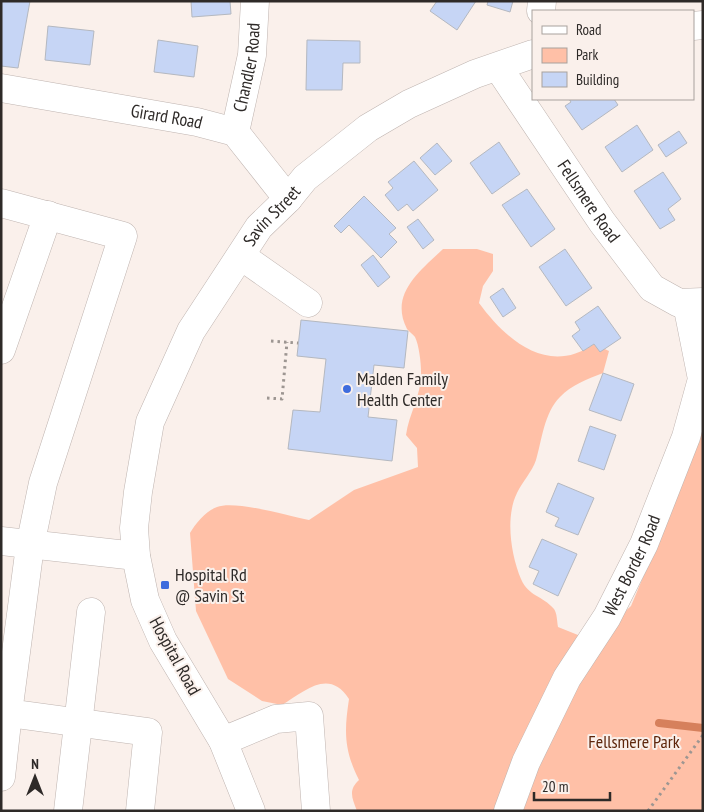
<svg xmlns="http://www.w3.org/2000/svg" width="704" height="812" font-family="'PT Sans Narrow',sans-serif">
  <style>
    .green { fill: #ffc0a7 }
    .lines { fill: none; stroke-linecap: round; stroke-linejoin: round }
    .stream { stroke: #d6805c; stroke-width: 8 }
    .building { fill: #c6d5f5; stroke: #b4b8c0 }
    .minor-casing { stroke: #bfb4b0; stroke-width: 29 }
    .path { stroke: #9d9692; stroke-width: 3; stroke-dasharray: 2.5 4; stroke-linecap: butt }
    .minor { stroke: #fff; stroke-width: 28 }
    .poi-dot { fill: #3f6cdd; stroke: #faf0eb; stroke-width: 2 }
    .labels { text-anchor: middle; stroke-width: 4; stroke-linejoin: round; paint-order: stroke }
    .street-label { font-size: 18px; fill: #2e2a28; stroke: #faf0eb }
    .poi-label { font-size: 18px; fill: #2e2a28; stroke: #faf0eb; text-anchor: start }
    .park-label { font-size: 18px; fill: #5e260c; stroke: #faf0eb }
  </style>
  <rect width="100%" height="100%" fill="#faf0eb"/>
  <path class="green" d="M 443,249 L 477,249 L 493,254 L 493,271 L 483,286 L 479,303 C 507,341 548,376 594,344 L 609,351 L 603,373 C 588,379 571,385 560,397 C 544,413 542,440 536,460 C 532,472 522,482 517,493 C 505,517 511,555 521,579 C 529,597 542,595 554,609 C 557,613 557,621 558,627 L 593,641 L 631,606 L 664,527 L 703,396 L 703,811 L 357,811 C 352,798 348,790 359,780 C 344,750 344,732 349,699 C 329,668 305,691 282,705 L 262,701 L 228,679 L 196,611 L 190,533 C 196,523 206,511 217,507 C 235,500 289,516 309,520 L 354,490 L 418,467 L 417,448 L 406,435 C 409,413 422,394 421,372 C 421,363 419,345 415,337 C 413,334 409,332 407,329 C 389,294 420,271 443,249 Z"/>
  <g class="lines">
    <path class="stream" d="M 659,723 L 703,728"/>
  </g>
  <path class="building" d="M 1,1 L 30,1 L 18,68 L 1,66 Z
    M 191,1 L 230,1 L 231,14 L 192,17 Z
    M 437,1 L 476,1 L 457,30 L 430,11 Z
    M 488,1 L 513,1 L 510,12 L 487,5 Z
    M 48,26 L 94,31 L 90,65 L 45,60 Z
    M 158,40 L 198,46 L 194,77 L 154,72 Z
    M 307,40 L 360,41 L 360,63 L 343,63 L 342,90 L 306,90 Z
    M 569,99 L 614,99 L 618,105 L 582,130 L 565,106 L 571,102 Z
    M 637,125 L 653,150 L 622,172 L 605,147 Z
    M 679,131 L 687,143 L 666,157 L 658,145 Z
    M 499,142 L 520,174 L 492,194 L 470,163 Z
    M 437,143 L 452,161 L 435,175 L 420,158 Z
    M 414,161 L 438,190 L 413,211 L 407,204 L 398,211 L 385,195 L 393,188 L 388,182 Z
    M 663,172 L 681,199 L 668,209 L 675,220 L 660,229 L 634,191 Z
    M 527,189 L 555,229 L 531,247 L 502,205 Z
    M 364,196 L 396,228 L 389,234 L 397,242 L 381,258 L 349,225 L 341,233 L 334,226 Z
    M 418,219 L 434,240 L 423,249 L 407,227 Z
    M 565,249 L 592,288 L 566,306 L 539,267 Z
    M 373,255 L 390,277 L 378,287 L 361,265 Z
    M 503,288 L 516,308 L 503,317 L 490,297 Z
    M 598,306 L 621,338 L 600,352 L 594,344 L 583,351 L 572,336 L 580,330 L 575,322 Z
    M 301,320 L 408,331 L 404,368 L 374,365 L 368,417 L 397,420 L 392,461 L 288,449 L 293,410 L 320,412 L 326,359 L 297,356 Z
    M 603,373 L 634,384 L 621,421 L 589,410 Z
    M 590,426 L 616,435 L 604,470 L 578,461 Z
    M 558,483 L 594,498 L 578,535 L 555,526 L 559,518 L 546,512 Z
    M 542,539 L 577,554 L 558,596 L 533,584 L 539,571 L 529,567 Z"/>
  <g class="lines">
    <g class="minor-casing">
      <g id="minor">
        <path d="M 541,11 L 542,1"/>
        <path d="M 693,26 L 703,25"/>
        <path id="s1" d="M 498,67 L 602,222 L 652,288 L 679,303 L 703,302"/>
        <path id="s2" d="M 1,88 L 197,122 L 235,132 L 288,199"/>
        <path id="s3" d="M 235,132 L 252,55 L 255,1"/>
        <path d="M 1,203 L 123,236 L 43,483 L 30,546 L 8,713 L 148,732 L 140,811"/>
        <path d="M 241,256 L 308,303"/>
        <path d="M 1,350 L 48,215"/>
        <path d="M 1,541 L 136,556"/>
        <path d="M 223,741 L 276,719 L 309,716 L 316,811"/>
        <path d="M 1,777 L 8,713"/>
        <path d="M 68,811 L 91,612"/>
        <path id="s4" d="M 251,811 L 223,741 L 163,641 L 145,600 L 136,556 L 134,528 L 138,492 L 150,422 L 191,331 L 259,227 L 288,199 L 305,178 L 368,128 L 409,104 L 475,74 L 533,54"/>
        <path id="s5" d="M 508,811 L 526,762 L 567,678 L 607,617 L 644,544 L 686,437 L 702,379 L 687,304"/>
      </g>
    </g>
    <path class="path" d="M 271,341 L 298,343
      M 267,398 L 282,399 L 287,342
      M 648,811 L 703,735"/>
    <use href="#minor" class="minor"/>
  </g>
  <g class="poi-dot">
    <circle cx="347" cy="389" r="5"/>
    <rect x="160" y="580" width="10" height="10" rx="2.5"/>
  </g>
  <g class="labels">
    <g class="street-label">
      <text dy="6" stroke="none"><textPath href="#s3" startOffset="66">Chandler Road</textPath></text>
      <text dy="6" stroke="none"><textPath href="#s2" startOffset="168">Girard Road</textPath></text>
      <text dy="6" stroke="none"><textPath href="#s1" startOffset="162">Fellsmere Road</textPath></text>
      <text dy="6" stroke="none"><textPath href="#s4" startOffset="658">Savin Street</textPath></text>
      <text dy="6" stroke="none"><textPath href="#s5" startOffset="276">West Border Road</textPath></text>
      <text transform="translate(175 656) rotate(61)" y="6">Hospital Road</text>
    </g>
    <g class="poi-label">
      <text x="357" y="385">Malden Family<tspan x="357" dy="21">Health Center</tspan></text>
      <text x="175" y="581">Hospital Rd<tspan x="175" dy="21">@ Savin St</tspan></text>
    </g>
    <g class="park-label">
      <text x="634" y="748">Fellsmere Park</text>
    </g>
  </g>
  <rect width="704" height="812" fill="none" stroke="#2e2a28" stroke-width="5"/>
  <rect x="532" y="10" width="162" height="90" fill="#faf0eb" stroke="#a8a19d"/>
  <rect x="542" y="26" width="25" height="8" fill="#ffffff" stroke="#a8a19d"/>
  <text x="576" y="35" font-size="15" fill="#2e2a28">Road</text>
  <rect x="542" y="48" width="25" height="15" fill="#ffc0a7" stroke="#a8a19d"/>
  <text x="576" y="60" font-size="15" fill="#2e2a28">Park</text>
  <rect x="542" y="72" width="25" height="15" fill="#c6d5f5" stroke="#a8a19d"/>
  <text x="576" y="85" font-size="15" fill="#2e2a28">Building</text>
  <g transform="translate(35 777)" stroke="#faf0eb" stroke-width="4" paint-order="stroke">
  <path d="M0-4L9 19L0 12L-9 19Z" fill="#2e2a28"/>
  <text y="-8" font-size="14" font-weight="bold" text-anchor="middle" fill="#2e2a28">N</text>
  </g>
  <path d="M534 792v8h76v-8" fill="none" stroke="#2e2a28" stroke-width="2.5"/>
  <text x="542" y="792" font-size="15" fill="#2e2a28" stroke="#faf0eb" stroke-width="4" paint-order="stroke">20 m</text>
</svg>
